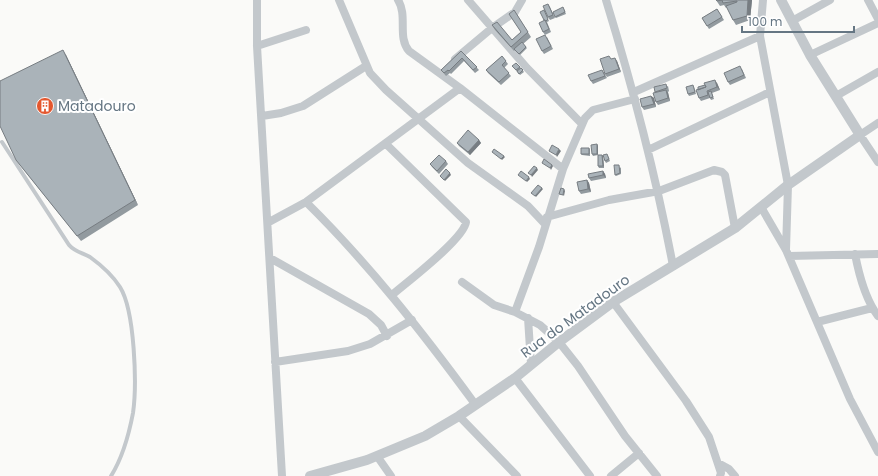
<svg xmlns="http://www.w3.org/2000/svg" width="878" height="476" font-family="Poppins,sans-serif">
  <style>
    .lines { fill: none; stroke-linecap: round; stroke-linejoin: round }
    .service { stroke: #c3c8cc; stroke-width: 4 }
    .minor { stroke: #c3c8cc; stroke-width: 8 }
    .tertiary { stroke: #c3c8cc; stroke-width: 10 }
    .wall { fill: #929a9f }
    .shaded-wall { fill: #777d82 }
    .building { fill: #aab3b9; stroke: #777d82 }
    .labels { text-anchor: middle; stroke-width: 4; stroke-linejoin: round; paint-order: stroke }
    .poi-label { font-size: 14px; fill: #657683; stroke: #fff; text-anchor: start }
    .street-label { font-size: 14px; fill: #657683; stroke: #fff }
  </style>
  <rect width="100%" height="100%" fill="#fafaf8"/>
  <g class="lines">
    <path class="service" d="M 2,142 L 69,245 C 75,252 83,253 90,257 C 101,265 113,276 120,287 C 135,311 137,385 133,413 C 129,434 123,457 111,476"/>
    <path class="minor" d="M 257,0 L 257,46 L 282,476
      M 339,0 L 370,73 L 386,90 L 468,163 L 528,206 L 545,224
      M 398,0 C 408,16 397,37 409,51 L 460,88 L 563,169
      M 468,0 L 527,68 L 582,124
      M 606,0 C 633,88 656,176 673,266
      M 763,0 L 760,36 L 788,185 L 786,250
      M 868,0 L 878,19
      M 792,21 L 830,0
      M 257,46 L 306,30
      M 810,55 L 878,23
      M 455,59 L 492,28 L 515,12 L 522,0
      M 634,92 L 760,36
      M 836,96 L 878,72
      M 262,116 L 281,113 L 303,106 L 366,66
      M 878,123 L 860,135 L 878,162
      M 386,144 L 466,222 C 464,239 407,282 392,295
      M 648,150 L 770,92
      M 306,202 C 369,264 423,333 475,404
      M 761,207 L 786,250 L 850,399 L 878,452
      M 547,217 L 609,200 L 659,191 L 714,170 L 722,172 L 725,175 L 735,228
      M 269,222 L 306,202 L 460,88
      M 855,254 C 859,275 865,299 878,316
      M 789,256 L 878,254
      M 270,258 L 369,314 L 381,325 L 387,336
      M 462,282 L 494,305 L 515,312 L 540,325 L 559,342 L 578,366 L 625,436 L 657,476
      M 613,302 L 686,401 L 709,437 L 721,473 L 720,476
      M 515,312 L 539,247 L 563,169 L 585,118 L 593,110 L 635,99
      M 528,318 L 531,364
      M 817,322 L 872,308
      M 275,362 L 348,351 L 370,344 L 412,320
      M 515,378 L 590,476
      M 459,416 L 517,476
      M 377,456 L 391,476
      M 718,463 L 729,469 L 735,476
      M 611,476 L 639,453"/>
    <path class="tertiary" d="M 310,476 L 367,460 L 425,436 L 459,416 L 515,378 L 559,342 L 613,302 L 735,228 L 788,185 L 860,135 L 810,55 L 781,0"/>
  </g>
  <path class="wall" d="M 716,0 L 752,0 L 750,20 L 736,25 L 733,20 L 727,7 L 726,8 L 724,5 L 720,6 Z
    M 548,4 L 550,7 L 555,18 L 550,20 L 548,17 Z
    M 564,9 L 566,14 L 556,18 L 555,17 Z
    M 717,9 L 724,20 L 709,29 L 702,18 Z
    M 514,10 L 531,37 L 523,44 L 527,48 L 520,55 L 515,50 L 514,51 L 495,30 L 492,25 L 512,40 L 521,32 Z
    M 544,10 L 549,21 L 547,22 L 551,32 L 545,35 L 543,32 Z
    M 547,37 L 553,49 L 544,54 L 542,51 Z
    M 461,51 L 479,70 L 475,73 L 464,61 L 451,74 L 450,73 L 446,76 L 441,70 Z
    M 66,55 L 138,205 L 81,241 L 16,160 Z
    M 502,56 L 508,64 L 504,68 L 511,76 L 501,85 L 488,73 L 486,70 Z
    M 611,59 L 617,61 L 621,72 L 607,77 L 605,74 Z
    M 512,66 L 520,67 L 524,72 L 520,75 Z
    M 742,69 L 746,78 L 730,85 L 728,82 Z
    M 602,70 L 604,73 L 607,78 L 593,84 L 591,81 Z
    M 717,83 L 720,90 L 712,93 L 714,99 L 711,100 L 710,98 L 701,101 L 699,98 L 698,90 Z
    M 668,86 L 669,91 L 668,92 L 670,101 L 658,105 L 656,102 L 655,92 Z
    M 694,87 L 696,94 L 689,96 L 688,94 Z
    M 651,96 L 654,98 L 656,107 L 644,110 L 642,107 Z
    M 479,140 L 481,143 L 470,155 L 459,146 L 457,143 Z
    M 597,144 L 598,146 L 598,155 L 602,155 L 603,156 L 604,168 L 599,168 L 598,166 L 598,155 L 593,156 L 592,154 Z
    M 589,148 L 590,149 L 590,156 L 582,155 L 581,154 Z
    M 608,156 L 610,161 L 606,163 L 605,161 Z
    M 446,161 L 448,164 L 439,174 L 432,167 L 430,164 Z
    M 621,167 L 621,174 L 616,176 L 615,175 Z
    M 603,171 L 605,174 L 606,178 L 591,181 L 589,178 Z
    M 587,180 L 589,183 L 591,192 L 581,194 L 579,191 Z"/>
  <path class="shaded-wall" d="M 748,0 L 752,0 L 750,20 L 747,16 Z
    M 63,50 L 66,55 L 138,205 L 135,200 Z
    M 615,58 L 617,61 L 621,72 L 619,69 Z
    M 715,80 L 717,83 L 720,90 L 717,87 Z
    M 666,90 L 668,93 L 670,101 L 668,98 Z
    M 651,96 L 654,98 L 656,107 L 654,104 Z
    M 479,140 L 481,143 L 470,155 L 468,152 Z
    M 597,144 L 598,146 L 598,155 L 597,154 Z
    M 559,149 L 561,151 L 557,157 L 556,155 Z
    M 602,155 L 603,156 L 604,168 L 603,166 Z
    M 504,156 L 505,157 L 502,160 L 501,159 Z
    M 552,165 L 553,166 L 551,170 L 550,168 Z
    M 537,168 L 538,170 L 532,177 L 531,175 Z
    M 603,171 L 605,174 L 606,178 L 603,175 Z
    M 450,173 L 451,175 L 445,181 L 444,180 Z
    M 529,177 L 530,179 L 527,182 L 526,181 Z
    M 587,180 L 589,183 L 591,192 L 588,189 Z
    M 542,188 L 543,189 L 536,197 L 535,196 Z
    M 564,189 L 565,191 L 564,196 L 563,195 Z"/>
  <path class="building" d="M 716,0 L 748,0 L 747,16 L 733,20 L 726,6 L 737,2 L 737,1 L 723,3 L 722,0 L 717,1 Z
    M 548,4 L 553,15 L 548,17 L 543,6 Z
    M 563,7 L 565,12 L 555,17 L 553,12 Z
    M 717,9 L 722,17 L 707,26 L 702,18 Z
    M 514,10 L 528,32 L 511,47 L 492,25 L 497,22 L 512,40 L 521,32 L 509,14 Z
    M 544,10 L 548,19 L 546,21 L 545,20 L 544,20 L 540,12 Z
    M 545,20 L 549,29 L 543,32 L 539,23 Z
    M 545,35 L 551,46 L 542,51 L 536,39 Z
    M 522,42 L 526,47 L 519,54 L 514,49 Z
    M 63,50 L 135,200 L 77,236 L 16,160 L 0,126 L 0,81 Z
    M 461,51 L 477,67 L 473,70 L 462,58 L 449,71 L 448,70 L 444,73 L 441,70 Z
    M 502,56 L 506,61 L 502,65 L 509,73 L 499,82 L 486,70 Z
    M 609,56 L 611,59 L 615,58 L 619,69 L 605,74 L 600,59 Z
    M 516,63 L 520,67 L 516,70 L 512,66 Z
    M 740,66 L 744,75 L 728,82 L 724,73 Z
    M 521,68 L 523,70 L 519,74 L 517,71 Z
    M 602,70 L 605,76 L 591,81 L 588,75 Z
    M 715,80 L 717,87 L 707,91 L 708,95 L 699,98 L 696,90 L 706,87 L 704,83 Z
    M 666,84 L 667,88 L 655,92 L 654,87 Z
    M 693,85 L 695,92 L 688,94 L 686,87 Z
    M 705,85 L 706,87 L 698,90 L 698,87 Z
    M 666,90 L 668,98 L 656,102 L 653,93 Z
    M 711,91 L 713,97 L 710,98 L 708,92 Z
    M 651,96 L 654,104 L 642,107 L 640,99 Z
    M 468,130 L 479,140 L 468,152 L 457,143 Z
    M 597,144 L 597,154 L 592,154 L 591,145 Z
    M 552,145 L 559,149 L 556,155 L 549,151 Z
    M 581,148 L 589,148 L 589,154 L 581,154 Z
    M 494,149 L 504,156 L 501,159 L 492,152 Z
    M 607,154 L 609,159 L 605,161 L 603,155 Z
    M 439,155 L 446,161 L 437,171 L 430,164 Z
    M 598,155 L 602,155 L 603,166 L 598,166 Z
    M 544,159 L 552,165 L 550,168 L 542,163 Z
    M 614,165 L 619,165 L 620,173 L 615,175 Z
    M 534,166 L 537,168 L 531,175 L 528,173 Z
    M 446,169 L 450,173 L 444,180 L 440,176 Z
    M 521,171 L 529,177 L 526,181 L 518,175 Z
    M 603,171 L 603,175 L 589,178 L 588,174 Z
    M 587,180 L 588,189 L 579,191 L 577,182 Z
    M 538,185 L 542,188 L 535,196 L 531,193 Z
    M 561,188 L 564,189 L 563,195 L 559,194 Z"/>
  <defs>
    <g id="building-disc" transform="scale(0.9)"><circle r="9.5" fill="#e4572e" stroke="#fff"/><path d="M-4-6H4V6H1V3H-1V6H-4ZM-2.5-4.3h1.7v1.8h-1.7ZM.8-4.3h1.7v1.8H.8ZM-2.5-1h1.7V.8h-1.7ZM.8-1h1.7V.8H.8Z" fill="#fff"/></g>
  </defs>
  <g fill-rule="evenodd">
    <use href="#building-disc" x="45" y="106"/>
  </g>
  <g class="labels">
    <g class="poi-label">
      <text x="58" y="111">Matadouro</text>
    </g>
    <g class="street-label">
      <text transform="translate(575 316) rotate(-36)" y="5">Rua do Matadouro</text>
    </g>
  </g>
  <path d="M742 26v6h112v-6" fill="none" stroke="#657683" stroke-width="2"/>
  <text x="748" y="26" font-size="12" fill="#657683" stroke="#ffffff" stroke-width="3" paint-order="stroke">100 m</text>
</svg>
